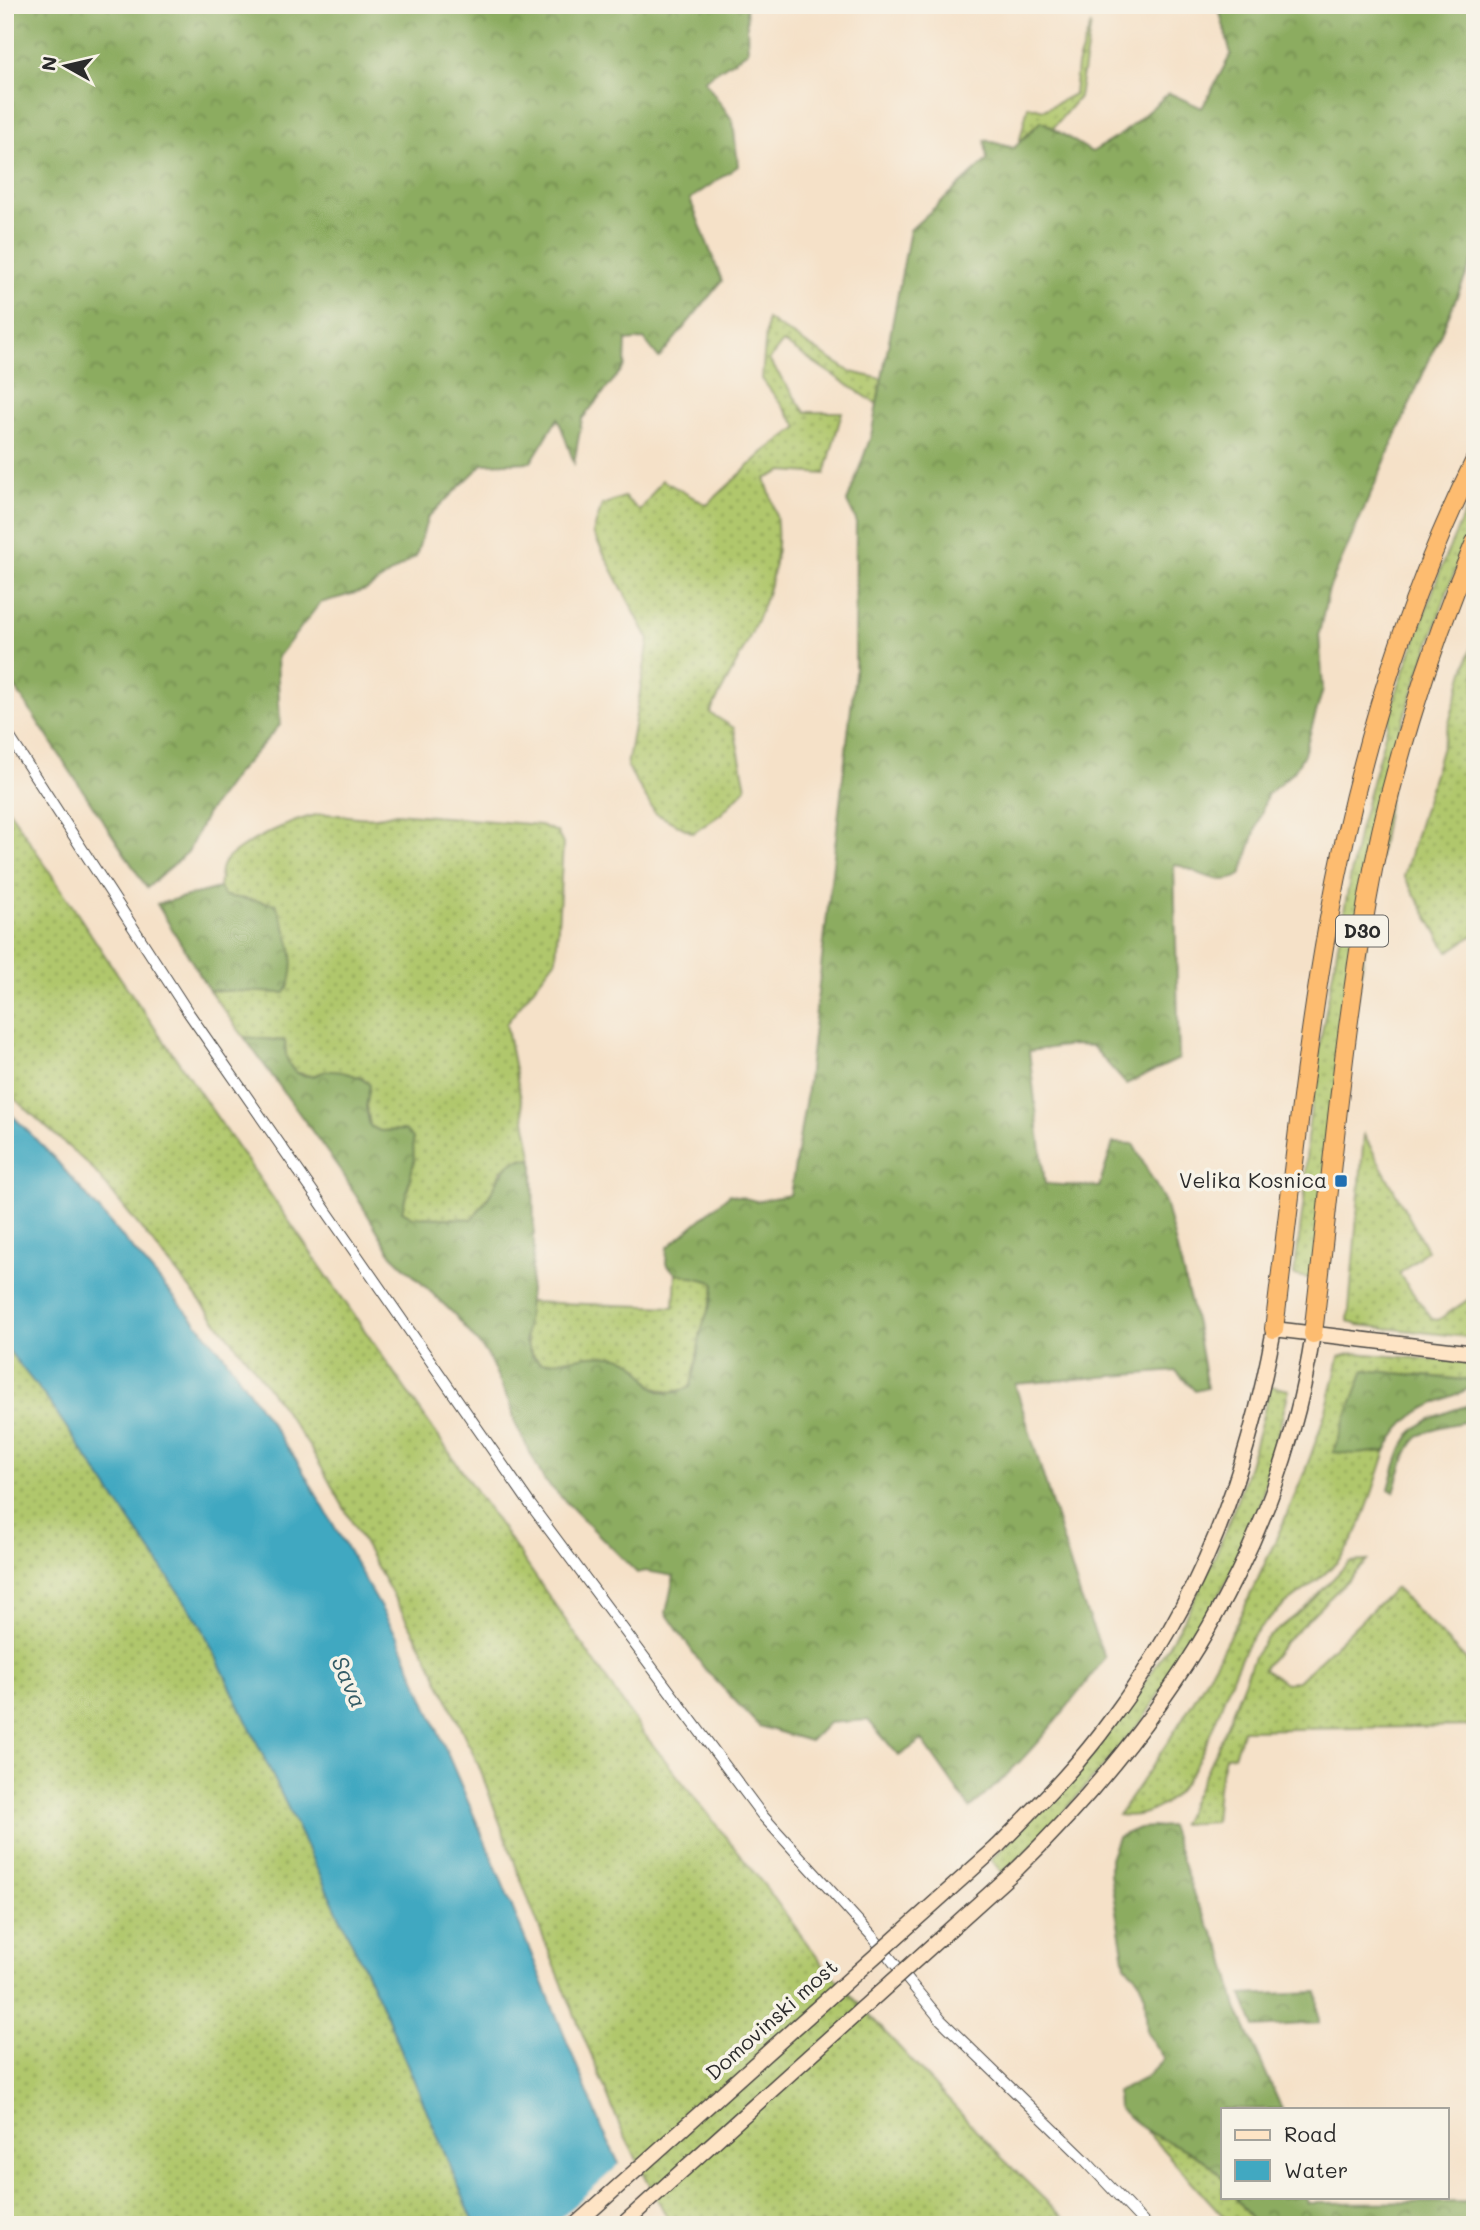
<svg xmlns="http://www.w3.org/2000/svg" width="1480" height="2230" font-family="Mali,sans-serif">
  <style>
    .grass { fill: url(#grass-dots); stroke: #6e794c; stroke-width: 2 }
    .forest { fill: url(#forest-crowns); stroke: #5c6c46; stroke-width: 2 }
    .water { fill: #41a8c1; stroke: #366a76; stroke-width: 2 }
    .pier { fill: #f5e1c8 }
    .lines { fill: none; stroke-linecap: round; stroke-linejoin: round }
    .street-casing { stroke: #494643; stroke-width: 12 }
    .secondary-casing { stroke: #494643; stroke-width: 17 }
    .highway-casing { stroke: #494643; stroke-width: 20 }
    .street { stroke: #fff; stroke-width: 10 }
    .secondary { stroke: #fee4c5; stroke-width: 14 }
    .highway { stroke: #fdbc6f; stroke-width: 18 }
    .secondary-bridge-casing { stroke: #494643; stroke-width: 17; stroke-linecap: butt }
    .secondary-bridge { stroke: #fee4c5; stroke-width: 14 }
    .poi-dot { fill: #1f6fb2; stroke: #f7f3e8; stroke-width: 2.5 }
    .labels { text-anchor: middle; stroke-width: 7; stroke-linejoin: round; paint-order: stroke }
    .shield { fill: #f7f3e8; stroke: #686764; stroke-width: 2 }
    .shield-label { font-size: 19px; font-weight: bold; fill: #2b2b2b }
    .poi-label { font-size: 21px; fill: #2b2b2b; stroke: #f7f3e8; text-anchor: end }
    .street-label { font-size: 21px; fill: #2b2b2b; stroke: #f7f3e8 }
    .water-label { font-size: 23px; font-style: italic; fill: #345d67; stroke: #f7f3e8 }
  </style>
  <defs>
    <pattern id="grass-dots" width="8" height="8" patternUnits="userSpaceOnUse" patternTransform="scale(1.75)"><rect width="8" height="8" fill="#b0c76c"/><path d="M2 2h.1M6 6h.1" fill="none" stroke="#8fa259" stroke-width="1.8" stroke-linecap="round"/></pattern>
    <pattern id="forest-crowns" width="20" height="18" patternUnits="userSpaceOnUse" patternTransform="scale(1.75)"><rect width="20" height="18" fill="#8cac60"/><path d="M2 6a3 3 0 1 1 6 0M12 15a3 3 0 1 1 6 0" fill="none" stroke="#738c4f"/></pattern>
  </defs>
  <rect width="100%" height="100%" fill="#f7f3e8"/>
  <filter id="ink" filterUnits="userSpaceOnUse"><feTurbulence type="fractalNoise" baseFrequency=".0143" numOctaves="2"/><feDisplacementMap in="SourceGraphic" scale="14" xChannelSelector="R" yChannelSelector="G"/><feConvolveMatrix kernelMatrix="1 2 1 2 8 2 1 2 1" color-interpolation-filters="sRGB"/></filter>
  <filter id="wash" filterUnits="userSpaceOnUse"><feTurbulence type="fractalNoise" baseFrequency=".00686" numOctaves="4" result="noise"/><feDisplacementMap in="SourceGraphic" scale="28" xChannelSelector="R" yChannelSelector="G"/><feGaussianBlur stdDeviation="1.57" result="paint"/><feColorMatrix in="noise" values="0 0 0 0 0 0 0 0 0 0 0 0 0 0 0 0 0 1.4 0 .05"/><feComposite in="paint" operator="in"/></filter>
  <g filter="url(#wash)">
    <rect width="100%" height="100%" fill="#f5e1c8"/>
    <path class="grass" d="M 1091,24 L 1079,97 L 1053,128 L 1041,121 L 1019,143 L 1028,106 L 1044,110 L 1074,94 L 1077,65 Z
      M 767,319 L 851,372 L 882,379 L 877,404 L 783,342 L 769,360 L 805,412 L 842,412 L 825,474 L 783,471 L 765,479 C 769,491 774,504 776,516 C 786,585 740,654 710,713 L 734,728 L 746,788 L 721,814 L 693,833 L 655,813 L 627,766 L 649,640 L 593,533 L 602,505 L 624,497 L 640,511 L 662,480 L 707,505 L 764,452 L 798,427 L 762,379 Z
      M 1475,489 L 1475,524 L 1451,581 L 1400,729 L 1312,1279 L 1294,1275 L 1305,1192 L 1307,1138 L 1319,1048 L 1359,830 L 1396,694 L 1444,560 Z
      M 1475,634 L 1475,934 L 1448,952 L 1404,876 Z
      M 5,804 L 108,960 L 645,1735 L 768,1890 L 823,1965 L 1002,2158 L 1071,2225 L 671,2225 L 621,2129 L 535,1917 L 478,1764 L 428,1658 L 311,1449 L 252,1365 L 92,1168 L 5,1090 Z
      M 396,813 L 540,825 L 557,832 L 563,844 L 556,959 L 506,1024 L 533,1160 L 523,1158 L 501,1170 L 493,1190 L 472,1219 L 412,1217 L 402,1211 L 411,1176 L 405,1130 L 380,1131 L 370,1126 L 363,1078 L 328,1071 L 311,1076 L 295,1072 L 286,1060 L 285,1041 L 244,1037 L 209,990 L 285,993 L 276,904 L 225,896 L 219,888 C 220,881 220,872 222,866 C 230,847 305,813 326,814 C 355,815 365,822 396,813 Z
      M 1364,1135 L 1427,1250 L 1399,1274 L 1432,1319 L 1438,1320 L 1475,1295 L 1475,1338 L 1358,1325 L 1348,1321 Z
      M 676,1273 L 714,1282 C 715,1302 703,1317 700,1337 C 697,1357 697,1367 690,1387 C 663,1399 647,1386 633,1363 L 608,1356 L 542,1363 C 520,1347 525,1326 528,1302 L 674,1307 Z
      M 5,1346 L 50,1403 L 201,1625 L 387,2016 L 475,2225 L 5,2225 Z
      M 1354,1353 L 1475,1363 L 1475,1381 L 1364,1370 L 1355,1454 L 1386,1451 C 1373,1488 1363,1533 1337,1562 C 1313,1588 1278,1605 1256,1632 C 1216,1682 1205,1827 1118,1815 C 1181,1727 1229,1646 1272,1548 C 1300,1486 1326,1424 1339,1357 Z
      M 1270,1386 L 1289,1390 L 1258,1513 L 1239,1558 L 1210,1612 L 1142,1721 L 1043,1836 L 1002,1873 L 991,1859 C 1139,1716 1224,1589 1270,1386 Z
      M 1367,1561 L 1284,1643 L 1263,1669 L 1286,1683 L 1298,1681 L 1395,1588 L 1475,1669 L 1475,1726 L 1243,1730 L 1234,1755 L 1225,1756 L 1218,1787 L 1215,1822 L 1181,1824 L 1220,1742 L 1254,1657 L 1265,1640 L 1305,1608 L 1349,1562 Z
      M 1146,2131 C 1165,2140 1215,2157 1223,2179 C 1224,2184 1223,2192 1223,2197 L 1235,2197 L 1251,2219 L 1261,2225 L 1231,2225 Z"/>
    <path class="forest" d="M 5,5 L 746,5 L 748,51 L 704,80 L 733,121 L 738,166 L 690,199 L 722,281 L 659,358 L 644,339 L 626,341 L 625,366 L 582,419 L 574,463 L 558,418 L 531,462 L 483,464 L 428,517 L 416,556 L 366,590 L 320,603 L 277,658 L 280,725 L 236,774 L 206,815 L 188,852 L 147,888 L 5,672 Z
      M 1218,5 L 1475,5 L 1475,255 L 1329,589 L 1319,633 L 1323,689 L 1304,754 L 1294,771 L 1267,795 L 1241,875 C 1219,889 1196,869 1174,864 L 1179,1059 L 1126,1084 L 1092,1046 L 1072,1045 L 1029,1051 L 1045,1184 L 1099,1187 L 1113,1143 L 1133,1144 L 1165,1202 L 1196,1324 L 1207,1388 L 1195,1391 L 1176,1371 L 1015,1384 L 1081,1599 L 1105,1658 C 1064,1712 1023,1765 970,1808 L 922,1740 L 899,1756 L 868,1720 L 828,1723 L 810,1741 L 759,1726 L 704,1668 L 666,1613 L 674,1576 L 646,1571 L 637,1573 L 544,1480 L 515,1423 L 511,1406 L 487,1354 L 455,1315 L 392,1255 L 343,1174 L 244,1037 L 285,1041 C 285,1058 289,1077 311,1076 C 317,1076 322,1071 328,1071 C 342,1070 361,1076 370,1085 L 366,1108 L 370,1126 L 380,1131 L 405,1130 L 413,1138 L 414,1162 L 402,1211 L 413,1217 L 472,1219 C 479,1210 487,1201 492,1191 C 503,1172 507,1155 533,1160 L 534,1248 L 525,1341 L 532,1356 L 542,1363 C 567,1360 599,1351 623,1358 C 651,1366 644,1408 690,1387 C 697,1368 697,1356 700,1337 C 703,1317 715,1303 714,1282 L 676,1273 L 666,1264 L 667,1248 L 730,1194 L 756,1201 L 790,1195 L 806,1097 L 855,673 L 856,520 L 847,502 L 871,436 L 910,230 L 987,160 L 985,140 L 1014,148 L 1041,121 L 1092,152 L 1123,133 L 1169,93 L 1202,108 L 1231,54 Z
      M 219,888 L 225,896 L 276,904 C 287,931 302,965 285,993 L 209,990 L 157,904 Z
      M 1364,1370 L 1475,1381 L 1475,1386 C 1434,1405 1407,1408 1386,1451 L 1355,1454 L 1333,1452 Z
      M 1475,1403 L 1475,1420 C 1413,1431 1412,1432 1394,1492 L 1389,1489 C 1405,1426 1414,1422 1475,1403 Z
      M 1170,1826 L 1196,1901 L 1223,1951 L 1237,2008 L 1282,2109 L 1223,2109 L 1223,2179 C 1204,2153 1175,2147 1149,2132 C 1138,2126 1128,2116 1118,2108 L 1117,2092 L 1145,2078 L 1164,2059 L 1147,2033 L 1145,1996 L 1138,1978 L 1125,1965 L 1110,1875 L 1110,1858 L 1118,1837 L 1139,1828 Z
      M 1317,1992 L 1319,2023 L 1255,2027 L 1242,1995 Z
      M 1235,2197 L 1305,2197 L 1307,2203 L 1475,2202 L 1475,2225 L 1261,2225 L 1251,2219 Z"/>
    <path class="water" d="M 5,1108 L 55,1159 L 224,1355 L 300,1466 L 398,1638 L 493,1860 L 604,2133 L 649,2225 L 475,2225 L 387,2016 L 201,1625 L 50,1403 L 5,1346 Z"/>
    <path class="pier" d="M 622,2162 L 650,2217 L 641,2225 L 552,2225 Z"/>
  </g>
  <g filter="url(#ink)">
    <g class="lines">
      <g class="street-casing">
        <path id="street" d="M 5,730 L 188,1012 L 530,1504 L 762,1815 L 871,1935 L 941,2020 L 1083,2158 L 1146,2225"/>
      </g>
      <g class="secondary-casing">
        <path id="secondary" d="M 997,1847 C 1036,1807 1077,1767 1110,1721 C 1201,1599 1247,1477 1274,1329 L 1475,1353
          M 1017,1869 C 1168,1721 1281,1547 1313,1334"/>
      </g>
      <g class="highway-casing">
        <path id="highway" d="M 1274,1329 C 1291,1195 1304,1058 1328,924 C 1356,765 1403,606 1475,460
          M 1313,1334 C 1330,1190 1342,1045 1367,902 C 1387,784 1428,652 1475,542"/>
      </g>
      <use href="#street" class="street"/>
      <use href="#secondary" class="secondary"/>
      <use href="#highway" class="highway"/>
      <g class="secondary-bridge-casing">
        <path id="secondary-bridge" d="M 575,2225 L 997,1847
          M 622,2225 L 1017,1869"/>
      </g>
      <use href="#secondary-bridge" class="secondary-bridge"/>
    </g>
  </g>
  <rect class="poi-dot" x="1334" y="1174" width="14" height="14" rx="3.5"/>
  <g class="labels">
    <rect class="shield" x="1336" y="915.5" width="52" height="31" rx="5"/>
    <g class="shield-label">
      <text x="1362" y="938">D30</text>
    </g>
    <g class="poi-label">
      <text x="1327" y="1188">Velika Kosnica</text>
    </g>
    <g class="street-label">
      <text transform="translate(772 2020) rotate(-42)" y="7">Domovinski most</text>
    </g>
    <g class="water-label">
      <text transform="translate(349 1682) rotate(66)" y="8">Sava</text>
    </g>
  </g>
  <rect width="1480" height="2230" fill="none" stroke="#f7f3e8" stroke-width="28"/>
  <rect x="1221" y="2108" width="228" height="91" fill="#f7f3e8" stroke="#a5a39c" stroke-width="2"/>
  <rect x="1235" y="2130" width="35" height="10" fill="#fee4c5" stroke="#a5a39c" stroke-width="2"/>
  <text x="1284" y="2142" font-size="21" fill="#2b2b2b">Road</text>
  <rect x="1235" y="2160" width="35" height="21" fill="#41a8c1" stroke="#a5a39c" stroke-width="2"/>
  <text x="1284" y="2178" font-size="21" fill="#2b2b2b">Water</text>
  <g transform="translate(66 66) rotate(278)" stroke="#f7f3e8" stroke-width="5" paint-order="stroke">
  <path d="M0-5L12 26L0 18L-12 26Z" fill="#2b2b2b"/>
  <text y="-10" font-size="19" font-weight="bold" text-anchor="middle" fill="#2b2b2b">N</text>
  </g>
</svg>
